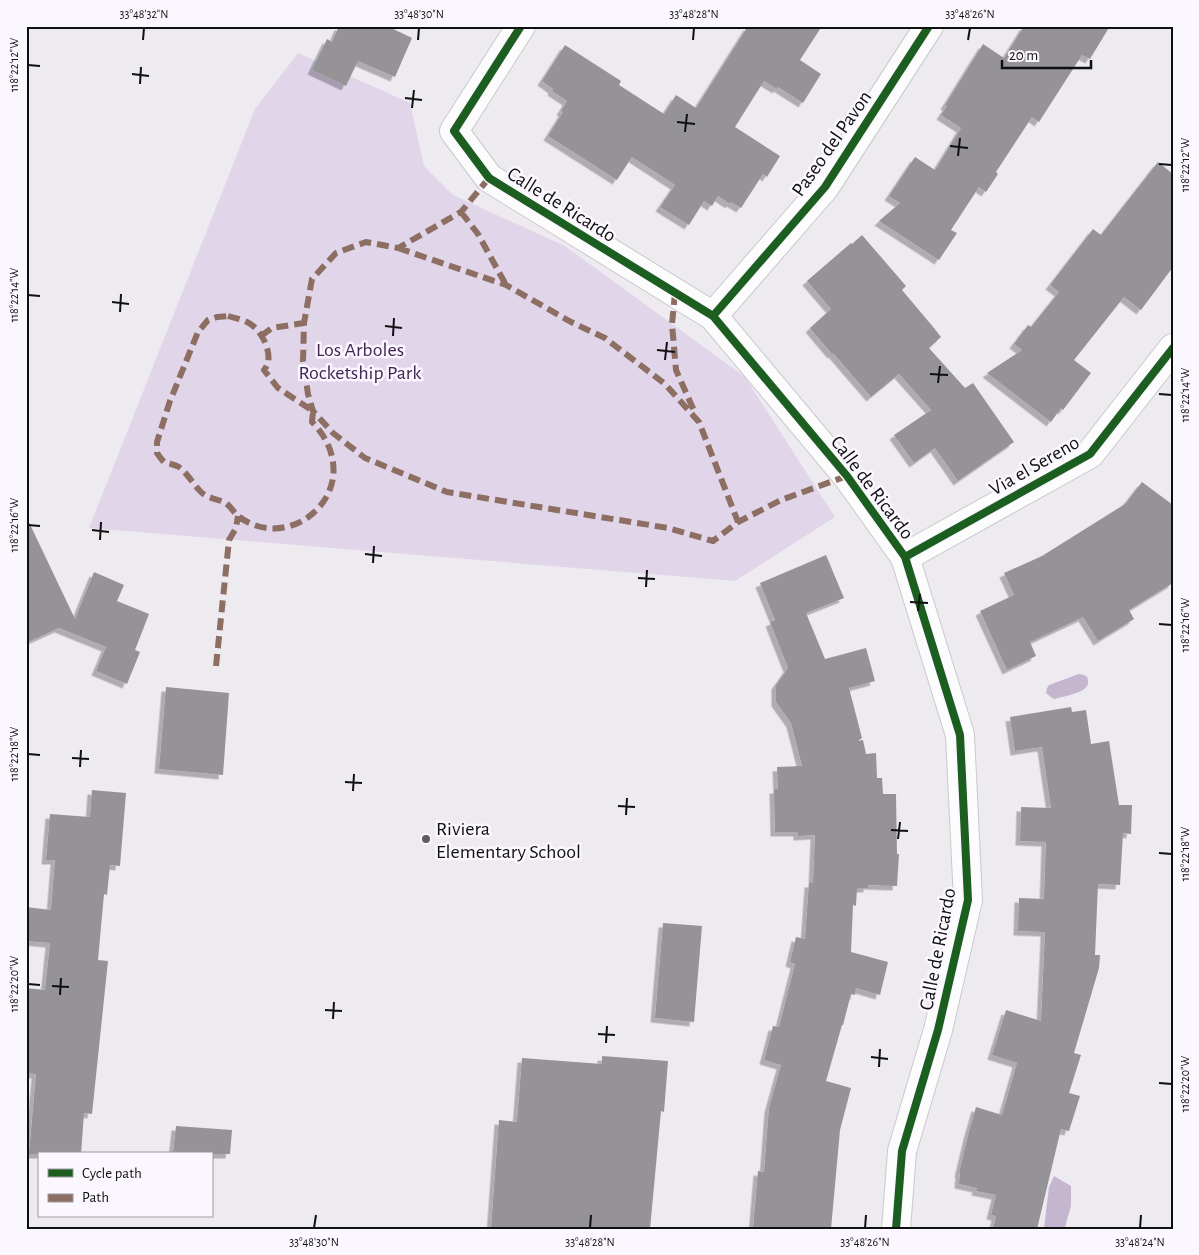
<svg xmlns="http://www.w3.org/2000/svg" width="1199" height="1255" font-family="'Alegreya Sans',sans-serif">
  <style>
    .green { fill: #e1d5ea }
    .water { fill: #c5b6d0 }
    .building { fill: #959396; filter: url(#shadow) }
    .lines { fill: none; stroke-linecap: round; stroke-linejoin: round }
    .minor-casing { stroke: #cac8cb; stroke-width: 30 }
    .minor { stroke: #fcfcfd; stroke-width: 28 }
    .quiet { stroke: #8d6e63; stroke-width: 6; stroke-dasharray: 12 6; stroke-linecap: butt }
    .cycleway-casing { stroke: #fbf7fe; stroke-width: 11 }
    .cycleway { stroke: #1b5e20; stroke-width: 8 }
    .ticks { fill: none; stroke: #100f12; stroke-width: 2 }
    .poi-dot { fill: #5e5c60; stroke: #fbf7fe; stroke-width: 2 }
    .labels { text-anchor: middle; stroke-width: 5; stroke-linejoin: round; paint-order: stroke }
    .street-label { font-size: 20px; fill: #100f12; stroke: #fbf7fe }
    .park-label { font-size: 20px; fill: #412553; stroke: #fbf7fe }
    .poi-label { font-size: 20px; fill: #100f12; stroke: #fbf7fe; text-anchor: start }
    .neatline { fill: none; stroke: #100f12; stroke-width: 2 }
    .ticks-label { font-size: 12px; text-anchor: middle; fill: #100f12 }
  </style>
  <defs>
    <filter id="shadow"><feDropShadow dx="-4.5" dy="4.5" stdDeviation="0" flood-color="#0004"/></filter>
  </defs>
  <rect width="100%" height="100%" fill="#eeebf0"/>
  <path class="green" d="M 298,53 L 410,103 L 424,166 L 453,195 L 565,246 L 745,377 L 835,517 L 735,581 L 89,528 L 255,109 Z"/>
  <path class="water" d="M 1079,674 C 1084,675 1088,675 1088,681 C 1090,693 1064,696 1055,699 L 1052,698 L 1046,693 L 1047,688 L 1049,685 Z
    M 1054,1176 L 1071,1186 L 1071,1206 L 1065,1227 L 1062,1229 L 1044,1228 L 1049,1187 Z"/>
  <path class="building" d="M 339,26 L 387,26 L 412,38 L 395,77 L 358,61 L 346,86 L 312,70 L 327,39 L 332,42 Z
    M 748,26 L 822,26 L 800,60 L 821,74 L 803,103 L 778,87 L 777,89 L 764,81 L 735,127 L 780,156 L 767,177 L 763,174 L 741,208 L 731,202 L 730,204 L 718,196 L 712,206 L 704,201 L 689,225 L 660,207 L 675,185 L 632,157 L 617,180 L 548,136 L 563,112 L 561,111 L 567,101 L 552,91 L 553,89 L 542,81 L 565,45 L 621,81 L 619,85 L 664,114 L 676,95 L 696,108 Z
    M 1024,26 L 1110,26 L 1090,59 L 1082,55 L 1039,122 L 1032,117 L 996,172 L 998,174 L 986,192 L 979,187 L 951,230 L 957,233 L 939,260 L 879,221 L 900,203 L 889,196 L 915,157 L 935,170 L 961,128 L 941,115 L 947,106 L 945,105 L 983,44 L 1004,58 Z
    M 1158,162 L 1173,174 L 1173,267 L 1141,310 L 1124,297 L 1074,360 L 1091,373 L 1063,410 L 1061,408 L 1051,422 L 987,373 L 1022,350 L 1014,344 L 1028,325 L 1031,327 L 1059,292 L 1050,285 L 1093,229 L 1101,235 Z
    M 862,235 L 906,286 L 902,290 L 934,328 L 941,337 L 929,348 L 965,388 L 973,383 L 1014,442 L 958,481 L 935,448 L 914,463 L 894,435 L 931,410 L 899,374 L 871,397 L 833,353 L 832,354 L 810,328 L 831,309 L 807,281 L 851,243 L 852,244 Z
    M 1142,482 L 1173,505 L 1173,583 L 1129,610 L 1134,619 L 1098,641 L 1083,617 L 1030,642 L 1036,656 L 1007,670 L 980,611 L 1014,595 L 1004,573 L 1042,556 L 1125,504 Z
    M 26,516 L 75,619 L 94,572 L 124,585 L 117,601 L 149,614 L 135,650 L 140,652 L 127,684 L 96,671 L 106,647 L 59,628 L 26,643 Z
    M 826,555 L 844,598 L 806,613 L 825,659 L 866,648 L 875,681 L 849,688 L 862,738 L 858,741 L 863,740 L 866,754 L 876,753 L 877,778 L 882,778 L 883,794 L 896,794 L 897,854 L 899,854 L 897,886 L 868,885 L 868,888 L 857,888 L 856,906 L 853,905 L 851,952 L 888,962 L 880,995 L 856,988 L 855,995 L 851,994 L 843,1025 L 842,1025 L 826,1081 L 851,1088 L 840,1130 L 831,1229 L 753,1229 L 758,1171 L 764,1172 L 769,1108 L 781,1065 L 764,1060 L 773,1026 L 779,1027 L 795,964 L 790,962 L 796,937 L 805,939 L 809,883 L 813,883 L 815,835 L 798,836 L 798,832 L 775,832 L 774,789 L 778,789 L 777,767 L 802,766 L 791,723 L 776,702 L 776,685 L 788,668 L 770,622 L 775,620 L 760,583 Z
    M 166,687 L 229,693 L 223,775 L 159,769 Z
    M 1071,707 L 1072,712 L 1086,710 L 1091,744 L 1109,741 L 1119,805 L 1132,805 L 1131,834 L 1123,833 L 1120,885 L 1098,884 L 1095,955 L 1100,955 L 1099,968 L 1074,1053 L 1081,1055 L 1069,1093 L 1080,1096 L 1069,1131 L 1061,1129 L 1037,1229 L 993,1229 L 996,1216 L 991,1215 L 996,1195 L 976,1191 L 977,1188 L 959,1184 L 960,1173 L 959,1173 L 968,1135 L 976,1107 L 1002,1115 L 1017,1063 L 992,1055 L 1006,1010 L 1041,1021 L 1045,932 L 1018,931 L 1019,898 L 1044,899 L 1046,842 L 1020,841 L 1021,807 L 1051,808 L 1042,747 L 1015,751 L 1010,717 Z
    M 92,790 L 126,793 L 120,866 L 110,865 L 107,895 L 104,894 L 98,960 L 108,961 L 92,1114 L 84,1113 L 81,1154 L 29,1154 L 36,1074 L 26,1073 L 26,988 L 45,990 L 50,943 L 26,941 L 26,907 L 51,910 L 55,860 L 46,860 L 50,814 L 90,817 Z
    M 663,923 L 702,926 L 694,1022 L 655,1018 Z
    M 602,1056 L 668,1061 L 664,1112 L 661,1111 L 650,1229 L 491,1229 L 499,1120 L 517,1122 L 522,1058 L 602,1064 Z
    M 176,1126 L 232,1130 L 230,1154 L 173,1154 Z"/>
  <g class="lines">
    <g class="minor-casing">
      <path id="minor" d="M 521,26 L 454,131 L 489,178 L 713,316 L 847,476 L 905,557 L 960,735 L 968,900 L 938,1030 L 902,1151 L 896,1229
        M 713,316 L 825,187 L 929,26
        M 905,557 L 1090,454 L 1173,348"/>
    </g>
    <use href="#minor" class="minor"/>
    <path class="quiet" d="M 489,178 L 461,212 L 398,248 L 366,242 L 336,253 L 312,279 L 304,323 L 303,361 L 308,394 L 313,411 L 333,433 L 365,458 L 447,492 L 668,528 L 713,541 L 738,522 L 781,500 L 847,476
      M 461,212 L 478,234 L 506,285
      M 398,248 L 506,285 L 571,322 L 605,338 L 665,384 L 699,422 L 738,522
      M 675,293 L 672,324 L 676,370 L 695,413
      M 228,316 C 234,318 241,319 247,322 C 260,328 271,348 268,363 C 267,365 266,368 264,370 L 278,388 L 313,411 L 312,422 C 341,451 342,493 307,518 C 297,525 281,530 267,528 C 257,527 244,522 236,514 C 233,511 230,506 226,503 C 219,499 208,499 201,492 C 193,484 188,474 179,467 C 174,464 169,464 164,462 C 162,460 159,456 157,453 L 157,442 L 170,401 L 198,332 L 208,320 L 217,317 Z
      M 261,336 L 272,328 L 304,323
      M 216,666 L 229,540 L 236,528 L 238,516"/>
    <g class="cycleway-casing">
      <path id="cycleway" d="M 521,26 L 454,131 L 489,178 L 713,316 L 847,476 L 905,557 L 960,735 L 968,900 L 938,1030 L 902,1151 L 896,1229
        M 713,316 L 825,187 L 929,26
        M 905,557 L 1090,454 L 1173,348"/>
    </g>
    <use href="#cycleway" class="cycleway"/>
  </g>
  <path class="ticks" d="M 143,40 L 144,28M 418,40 L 419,28M 693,40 L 694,28M 968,40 L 970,28M 28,65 L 40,66M 132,74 L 149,76M 140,84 L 141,67M 405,98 L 422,100M 412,108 L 414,90M 677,122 L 695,124M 685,132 L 687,114M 950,146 L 968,148M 958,156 L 960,138M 1159,164 L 1172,165M 28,295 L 40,296M 112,302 L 129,304M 120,312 L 121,294M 385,326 L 402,328M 393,336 L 394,318M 657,350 L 675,352M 665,360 L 667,342M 930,374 L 948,375M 938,383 L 940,366M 1159,394 L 1172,395M 28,525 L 40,526M 92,530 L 109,532M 100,540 L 101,522M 365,554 L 382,556M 373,563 L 374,546M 638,578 L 655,579M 646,587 L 647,570M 910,602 L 928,603M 918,611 L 920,594M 1159,624 L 1172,625M 28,754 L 40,755M 72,758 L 89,759M 80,767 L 81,750M 345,782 L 362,783M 353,791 L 354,774M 618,806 L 635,807M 626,815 L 627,798M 891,830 L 908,831M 898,839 L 900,822M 1159,853 L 1172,854M 28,984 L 40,985M 52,986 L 69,987M 60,995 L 61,978M 325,1010 L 342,1011M 333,1019 L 334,1002M 598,1034 L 615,1035M 606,1043 L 607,1026M 871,1057 L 888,1059M 879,1067 L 880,1049M 1159,1083 L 1172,1084M 314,1228 L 316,1215M 590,1228 L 591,1215M 865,1228 L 866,1215M 1140,1228 L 1141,1215"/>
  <circle class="poi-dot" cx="426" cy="839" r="5"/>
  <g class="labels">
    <g class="street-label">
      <text transform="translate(831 143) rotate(-55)" y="7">Paseo del Pavon</text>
      <text transform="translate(562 204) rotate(32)" y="7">Calle de Ricardo</text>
      <text transform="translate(1034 465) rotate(-30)" y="7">Via el Sereno</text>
      <text transform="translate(873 487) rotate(53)" y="7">Calle de Ricardo</text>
      <text transform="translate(937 949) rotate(-79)" y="7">Calle de Ricardo</text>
    </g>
    <g class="park-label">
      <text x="360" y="356">Los Arboles<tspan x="360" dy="23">Rocketship Park</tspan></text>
    </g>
    <g class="poi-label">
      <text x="436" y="835">Riviera<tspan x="436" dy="23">Elementary School</tspan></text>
    </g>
  </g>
  <rect width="1199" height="1255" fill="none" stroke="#fbf7fe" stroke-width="55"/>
  <rect x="38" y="1152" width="175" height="65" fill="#fbf7fe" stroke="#9d9aa0"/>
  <rect x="48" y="1169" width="25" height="8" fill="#1b5e20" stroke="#9d9aa0"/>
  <text x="82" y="1178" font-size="15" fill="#100f12">Cycle path</text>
  <rect x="48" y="1194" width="25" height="8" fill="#8d6e63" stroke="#9d9aa0"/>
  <text x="82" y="1202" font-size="15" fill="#100f12">Path</text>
  <path d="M1002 60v8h89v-8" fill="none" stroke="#100f12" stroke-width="2.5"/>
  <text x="1009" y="60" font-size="15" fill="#100f12" stroke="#fbf7fe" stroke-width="4" paint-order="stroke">20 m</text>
  <rect x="28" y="28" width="1144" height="1200" class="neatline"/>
  <g class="ticks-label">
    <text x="144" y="18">33°48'32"N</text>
    <text x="419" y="18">33°48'30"N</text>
    <text x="694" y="18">33°48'28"N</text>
    <text x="970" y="18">33°48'26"N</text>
    <text transform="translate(14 65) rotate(-90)" y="4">118°22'12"W</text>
    <text transform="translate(1185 165) rotate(-90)" y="4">118°22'12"W</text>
    <text transform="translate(14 295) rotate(-90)" y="4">118°22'14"W</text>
    <text transform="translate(1185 395) rotate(-90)" y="4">118°22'14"W</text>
    <text transform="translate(14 525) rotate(-90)" y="4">118°22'16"W</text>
    <text transform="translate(1185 625) rotate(-90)" y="4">118°22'16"W</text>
    <text transform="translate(14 754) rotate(-90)" y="4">118°22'18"W</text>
    <text transform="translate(1185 854) rotate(-90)" y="4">118°22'18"W</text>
    <text transform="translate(14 984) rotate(-90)" y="4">118°22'20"W</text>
    <text transform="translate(1185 1084) rotate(-90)" y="4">118°22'20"W</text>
    <text x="314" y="1246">33°48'30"N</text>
    <text x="590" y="1246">33°48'28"N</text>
    <text x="865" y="1246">33°48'26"N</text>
    <text x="1140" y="1246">33°48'24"N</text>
  </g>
</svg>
